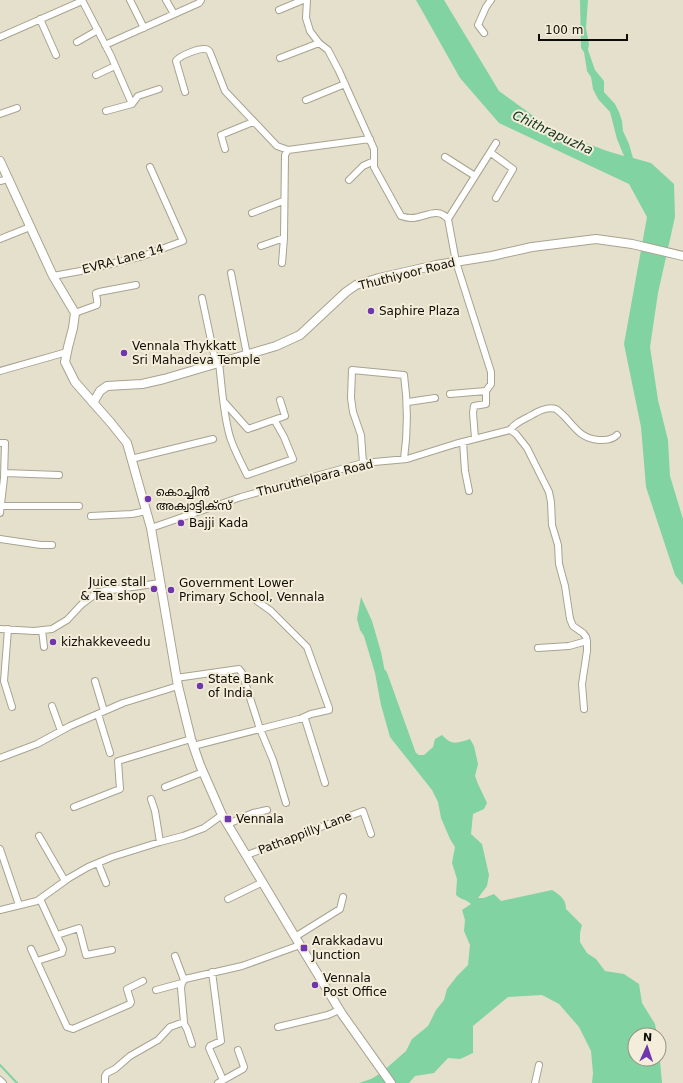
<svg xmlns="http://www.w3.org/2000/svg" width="683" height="1083" font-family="'DejaVu Sans','Noto Sans Malayalam',sans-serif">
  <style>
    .water { fill: #81d3a2 }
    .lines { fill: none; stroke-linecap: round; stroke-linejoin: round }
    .stream { stroke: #81d3a2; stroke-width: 2 }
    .canal { stroke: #81d3a2; stroke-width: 6 }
    .minor-casing { stroke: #a8a390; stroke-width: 8 }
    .major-casing { stroke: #a8a390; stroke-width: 10 }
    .minor { stroke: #fff; stroke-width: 6 }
    .major { stroke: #fff; stroke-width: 8 }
    .poi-dot { fill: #7037ad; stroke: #f3edd9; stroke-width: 1.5 }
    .labels { text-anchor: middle; stroke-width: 4; stroke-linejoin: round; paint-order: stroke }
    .street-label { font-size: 12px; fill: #0e0c06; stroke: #f3edd9 }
    .poi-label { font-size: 12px; fill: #0e0c06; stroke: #f3edd9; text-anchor: start }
    .water-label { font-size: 13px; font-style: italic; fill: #0d311e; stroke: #f3edd9 }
  </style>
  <rect width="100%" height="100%" fill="#e5e0cc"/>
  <path class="water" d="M 416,0 L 444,0 L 499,91 L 554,131 L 607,151 L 624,156 L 617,139 L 610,112 L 598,99 L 593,89 L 591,77 L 587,71 L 584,52 L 581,48 L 580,0 L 588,0 L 586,28 L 589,44 L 588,50 L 595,70 L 604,81 L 604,92 L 615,104 L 619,112 L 622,121 L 623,131 L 629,144 L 633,158 L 651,163 L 674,184 L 675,217 L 658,293 L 650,347 L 658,400 L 668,440 L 670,476 L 683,519 L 683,585 L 675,575 L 646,487 L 641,427 L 624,344 L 647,217 L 629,184 L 499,123 L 460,78 Z
    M 361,597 L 372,621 L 381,652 L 387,682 L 392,701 L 410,751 L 410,755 L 414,758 L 418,755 L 424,755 L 433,747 L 435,739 L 442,735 C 452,746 457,743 470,739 L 474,746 L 478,764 L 475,776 L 478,784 L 487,803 L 484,809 L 473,814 L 471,834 L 482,844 L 489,875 L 487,886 L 478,898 L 484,898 L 494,894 L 501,901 L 552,890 C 560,895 566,899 566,909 L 582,925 L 580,933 L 580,942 L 587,953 L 596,959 L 605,971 L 624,974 L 639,984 L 642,1003 L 655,1024 L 657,1035 L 635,1035 L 635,1059 L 659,1059 L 659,1049 L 662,1083 L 592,1083 L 593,1073 L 591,1051 L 579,1027 L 559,1004 L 542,995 L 508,997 L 473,1026 L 473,1053 L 460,1059 L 448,1058 L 434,1073 L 415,1076 L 409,1083 L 359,1083 L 371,1079 L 381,1073 L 406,1051 L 412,1039 L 428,1026 L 436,1010 L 444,1000 L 447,989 L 457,976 L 468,965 L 470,945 L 464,931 L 465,920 L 462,910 L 471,904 C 466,899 461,900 456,895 L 457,879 L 452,863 L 455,847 L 450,839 L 441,818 L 438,802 L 432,790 L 390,737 L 381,705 L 375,673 L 364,636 L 360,630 L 357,619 Z"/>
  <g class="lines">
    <path class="stream" d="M 0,1065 L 17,1083"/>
    <path class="canal" d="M 384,673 L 413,754 L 421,761"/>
    <g class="minor-casing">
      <path id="minor" d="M 82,0 L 111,56 L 132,104
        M 130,0 L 144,28
        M 166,0 L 174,14
        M 307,0 L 306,18 L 310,31 L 319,43 L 328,50 L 339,71 L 374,149 L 374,167 L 401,216 C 404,217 408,218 411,218 C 425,218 437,206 448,219 L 456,262 L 491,372 L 491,384 L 486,391 L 450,394
        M 279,10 L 303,0
        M 40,19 L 56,55
        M 484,33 L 478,25 L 486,7 L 491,0
        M 0,37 L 82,1
        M 77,42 L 98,30
        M 105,45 L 199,3 L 201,0
        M 280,58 L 319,43
        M 96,75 L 115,66
        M 185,92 L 176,61 C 179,56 202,46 208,50 C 210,51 210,53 211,55 L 225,91 L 277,146 L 288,150 L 370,139
        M 306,100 L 345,84
        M 106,111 L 132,104 L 138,96 L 159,89
        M 0,114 L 17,108
        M 225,149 L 221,135 L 253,122
        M 491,153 L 513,169 L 496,198
        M 445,157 L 475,176
        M 349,180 L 363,166 L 374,161
        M 0,181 L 8,179
        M 252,213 L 283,201
        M 448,219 L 496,143
        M 0,239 L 30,227
        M 261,246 L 284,238 L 285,155 L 288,150
        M 282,263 L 284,238
        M 231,273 L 247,355
        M 53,276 L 86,270 L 143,256 L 183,241 L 150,167
        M 202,298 L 216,364
        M 75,313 L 97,305 C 98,300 96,297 96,293 L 99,292 L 136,285
        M 219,363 C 222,387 223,413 230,437 C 234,450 241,462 247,475 L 293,459 L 284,437 L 275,421
        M 0,371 L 67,352
        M 224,402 L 248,429 L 285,416 L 280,400
        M 408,402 L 435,398
        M 510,430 C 515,423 522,420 530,416 C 537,412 547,406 556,409 C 559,411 562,414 565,417 C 576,429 582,439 599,440 C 606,440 612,440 617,435
        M 475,438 L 473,413 L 474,406 L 486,404 L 486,391
        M 463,442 L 465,471 L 469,491
        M 0,443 L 5,443 L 4,478 L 0,513
        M 131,459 L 213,439
        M 363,463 L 361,435 L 353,412 L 351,398 L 352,370 L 404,375 C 408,404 408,430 404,459
        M 4,473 L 59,475
        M 1,506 L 79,506
        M 91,516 L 132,514 L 146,511
        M 151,528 L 241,497 L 309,478 L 363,463 L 407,459 L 455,444 L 510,430 L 516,434 L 527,448 L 549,492 L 551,502 L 552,525 L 558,545 L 559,564 L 565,586 L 570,619 L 573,626 L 583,633 L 586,637 L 587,641 L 569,646 L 538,648
        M 0,539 L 41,545 L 52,545
        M 257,601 L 271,611 L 307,647 L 329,708 L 329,710 L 311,714 L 302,718
        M 0,629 L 34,631 L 52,629 L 67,620 L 82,604 L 98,592 L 160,583
        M 8,629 L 4,681 L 12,707
        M 42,630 L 44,647
        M 176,678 L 239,669 L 242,673 L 260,729 L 299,719 L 305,719 L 325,783
        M 95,681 L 104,711
        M 52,706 L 61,731
        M 584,709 L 582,684 L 587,651 L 587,641
        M 98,714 L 110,753
        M 193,746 L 260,729 L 273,760 L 286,803
        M 0,758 L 37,744 L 70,726 L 123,703 L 178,686
        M 165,787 L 203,772
        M 151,799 L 155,811 L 160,842
        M 74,807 L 120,789 L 118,761 L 191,739
        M 228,824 L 253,813 L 267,810
        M 39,836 L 65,881
        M 0,849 L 19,905
        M 247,855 L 363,811 L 371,834
        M 98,863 L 106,883
        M 228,899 L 263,882
        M 0,910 L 37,901 L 69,878 L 88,867 L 112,857 L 160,842 L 183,836 L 204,828 L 222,815
        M 57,935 L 79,928 L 86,955 L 112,950
        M 295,937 L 340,909 L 343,897
        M 31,949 L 67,1027 L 73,1029 L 130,1004 L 131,1002 L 127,989 L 143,981
        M 175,956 L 184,980
        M 37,961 L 62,953 L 63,949 L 40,899
        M 212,972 L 221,1041 L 210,1046 L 209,1048 L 223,1080
        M 156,990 L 182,983
        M 183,1022 L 187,1029 L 192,1044
        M 278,1027 L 328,1015 L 339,1010
        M 0,1080 L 3,1083
        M 105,1083 L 105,1076 L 107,1073 L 115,1069 L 130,1056 L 158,1040 L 170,1027 L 184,1022 L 181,988 L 182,983 L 185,979 L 242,966 L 300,945
        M 218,1083 L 243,1069 L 244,1067 L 238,1050
        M 535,1083 L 539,1065"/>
    </g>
    <g class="major-casing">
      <path id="major" d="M 0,161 L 53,276 L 75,313 L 73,328 L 68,347 L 65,362 L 75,382 L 111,423 L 127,443 L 151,528 L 178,686 L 191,739 L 200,765 L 222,815 L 300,945 L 342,1014 L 391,1083
        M 93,403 L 100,391 L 107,386 L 142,384 L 164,379 L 276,346 L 300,335 L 346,292 L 356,285 L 379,278 L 436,265 L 492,256 L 532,247 L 596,239 L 632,244 L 683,256"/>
    </g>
    <use href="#minor" class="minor"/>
    <use href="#major" class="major"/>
  </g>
  <g class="poi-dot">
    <circle cx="371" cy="311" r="4"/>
    <circle cx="124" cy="353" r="4"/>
    <circle cx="148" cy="499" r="4"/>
    <circle cx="181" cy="523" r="4"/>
    <circle cx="154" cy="589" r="4"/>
    <circle cx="171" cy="590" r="4"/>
    <circle cx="53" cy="642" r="4"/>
    <circle cx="200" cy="686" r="4"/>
    <rect x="224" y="815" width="8" height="8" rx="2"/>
    <rect x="300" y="944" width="8" height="8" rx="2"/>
    <circle cx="315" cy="985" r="4"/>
  </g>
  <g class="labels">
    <g class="street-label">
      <text transform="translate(123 259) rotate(-15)" y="4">EVRA Lane 14</text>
      <text transform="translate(407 274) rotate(-14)" y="4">Thuthiyoor Road</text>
      <text transform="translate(315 478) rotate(-14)" y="4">Thuruthelpara Road</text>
      <text transform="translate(305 833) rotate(-21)" y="4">Pathappilly Lane</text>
    </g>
    <g class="poi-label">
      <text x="379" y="315">Saphire Plaza</text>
      <text x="132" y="350">Vennala Thykkatt<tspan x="132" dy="14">Sri Mahadeva Temple</tspan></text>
      <text x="156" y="496">കൊച്ചിൻ<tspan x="156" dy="14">അക്വാട്ടിക്സ്</tspan></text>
      <text x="189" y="527">Bajji Kada</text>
      <text x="146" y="586" text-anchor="end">Juice stall<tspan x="146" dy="14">&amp; Tea shop</tspan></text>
      <text x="179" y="587">Government Lower<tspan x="179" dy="14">Primary School, Vennala</tspan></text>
      <text x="61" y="646">kizhakkeveedu</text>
      <text x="208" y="683">State Bank<tspan x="208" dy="14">of India</tspan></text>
      <text x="236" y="823">Vennala</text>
      <text x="312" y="945">Arakkadavu<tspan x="312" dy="14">Junction</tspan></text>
      <text x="323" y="982">Vennala<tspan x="323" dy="14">Post Office</tspan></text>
    </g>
    <g class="water-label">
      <text transform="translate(553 132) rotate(25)" y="5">Chithrapuzha</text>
    </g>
  </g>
  <g transform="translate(647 1047) rotate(3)"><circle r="19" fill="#f3edd9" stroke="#979385"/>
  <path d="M0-3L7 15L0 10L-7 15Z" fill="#7037ad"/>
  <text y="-6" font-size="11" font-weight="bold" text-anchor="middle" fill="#0e0c06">N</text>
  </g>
  <path d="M539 34v6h88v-6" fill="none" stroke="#0e0c06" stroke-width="2"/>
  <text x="545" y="34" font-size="12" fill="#0e0c06" stroke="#f3edd9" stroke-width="3" paint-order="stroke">100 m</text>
</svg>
